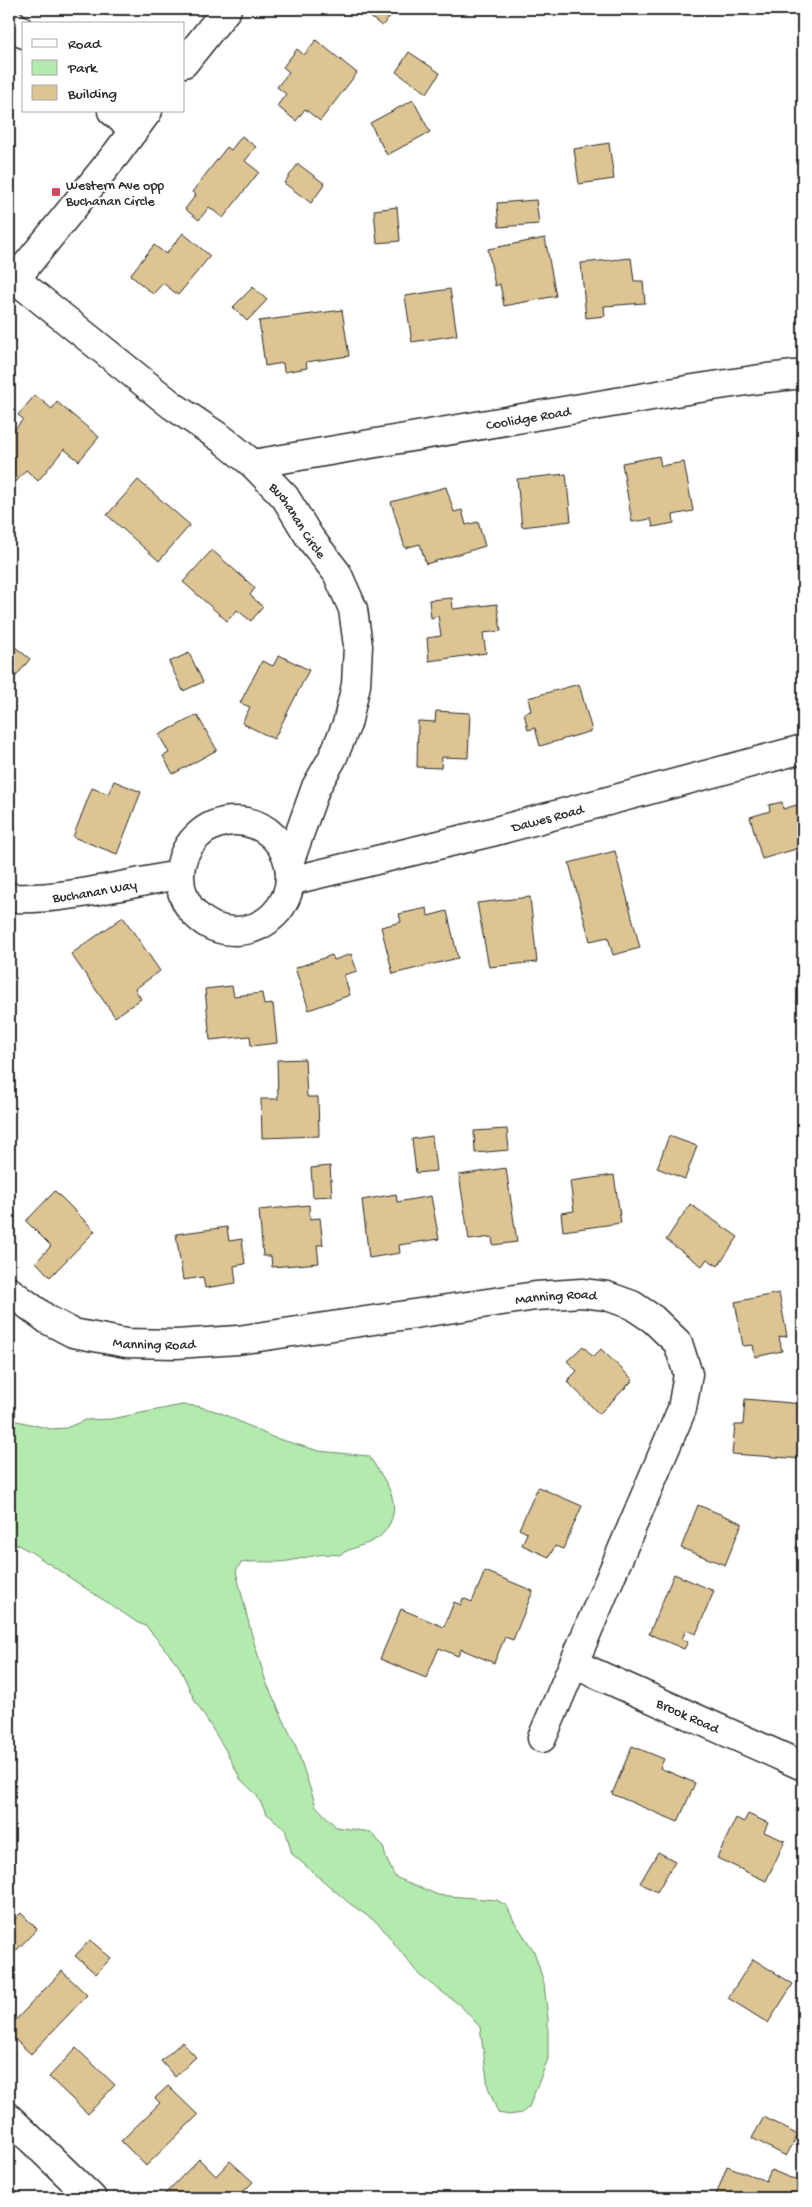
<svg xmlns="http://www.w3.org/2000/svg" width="812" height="2207" font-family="'Gochi Hand',sans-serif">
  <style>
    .green { fill: #b3eaad; stroke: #6f8a6c }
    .building { fill: #ddc493; stroke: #2b2b2b }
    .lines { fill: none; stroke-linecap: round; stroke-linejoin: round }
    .street-casing { stroke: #2b2b2b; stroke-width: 31 }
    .primary-casing { stroke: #2b2b2b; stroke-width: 31 }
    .street { stroke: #fff; stroke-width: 28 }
    .primary { stroke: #fff; stroke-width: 28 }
    .poi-dot { fill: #d1495b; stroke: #fff; stroke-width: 2 }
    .labels { text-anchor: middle; stroke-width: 4; stroke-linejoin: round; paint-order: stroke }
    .poi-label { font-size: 14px; fill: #2b2b2b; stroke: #fff; text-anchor: start }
    .street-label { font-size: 14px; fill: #2b2b2b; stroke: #fff }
  </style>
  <rect width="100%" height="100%" fill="#fff"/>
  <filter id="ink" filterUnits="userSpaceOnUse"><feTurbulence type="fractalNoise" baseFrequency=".02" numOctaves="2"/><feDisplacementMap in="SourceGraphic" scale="10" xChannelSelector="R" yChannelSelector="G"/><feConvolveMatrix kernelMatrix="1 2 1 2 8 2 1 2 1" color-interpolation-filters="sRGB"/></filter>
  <g filter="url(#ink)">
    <path class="green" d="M 182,1405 L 197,1406 L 219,1412 L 272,1437 L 319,1451 L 369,1456 C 381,1475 402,1499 390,1523 C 387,1528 383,1535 378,1538 C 365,1546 352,1547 339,1555 C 317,1551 298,1562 277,1562 C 264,1562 254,1561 241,1563 L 236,1571 L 251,1632 L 266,1682 L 297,1749 L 316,1806 L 336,1827 L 371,1832 L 383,1846 L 386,1858 L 395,1877 L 438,1895 L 497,1900 L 507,1906 L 514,1921 L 534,1951 L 544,1983 L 548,2019 L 548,2059 L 529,2107 L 522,2113 L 509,2115 L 498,2113 L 488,2087 L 480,2027 L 460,2005 L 419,1975 L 379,1924 L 349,1903 L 292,1854 L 285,1829 L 266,1813 L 256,1794 L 241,1780 L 225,1749 L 195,1701 L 179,1666 L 146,1626 L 138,1623 L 31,1552 L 9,1540 L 9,1419 L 51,1429 L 66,1428 L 85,1420 L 111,1419 Z"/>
    <path class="building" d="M 360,9 L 396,9 L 382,26 Z
      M 316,40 L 357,73 L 320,121 L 305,109 L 296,121 L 277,106 L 286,94 L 277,87 L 289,72 L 283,67 L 297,49 L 304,55 Z
      M 409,52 L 440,73 L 427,93 L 396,72 Z
      M 413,100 L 430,132 L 387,155 L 370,123 Z
      M 242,136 L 256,147 L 245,161 L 259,172 L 223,218 L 209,207 L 199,220 L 185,209 L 196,195 L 192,192 L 227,147 L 231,150 Z
      M 609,143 L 614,179 L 579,184 L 574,149 Z
      M 298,164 L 325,184 L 311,203 L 284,183 Z
      M 536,200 L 539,224 L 499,227 L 497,203 Z
      M 397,207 L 400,241 L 377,243 L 374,210 Z
      M 183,233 L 210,256 L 178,295 L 163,283 L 153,294 L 130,275 L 154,245 L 166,254 Z
      M 545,238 L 556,296 L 504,306 L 500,284 L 495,286 L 488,249 Z
      M 631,258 L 634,281 L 643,281 L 645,303 L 604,306 L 605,316 L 586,318 L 581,263 Z
      M 253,287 L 267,300 L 247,321 L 233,307 Z
      M 450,289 L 457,335 L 412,342 L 405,296 Z
      M 342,310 L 349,356 L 306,362 L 307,368 L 284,372 L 283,363 L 265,366 L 259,321 Z
      M 35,395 L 52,409 L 57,402 L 99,437 L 79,461 L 64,449 L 38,481 L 26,470 L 15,483 L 9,478 L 9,437 L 23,419 L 18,415 Z
      M 659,456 L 661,466 L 684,462 L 693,511 L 673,515 L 674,523 L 653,527 L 651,519 L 632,522 L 622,463 Z
      M 566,474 L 571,521 L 522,527 L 517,479 Z
      M 138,480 L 190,525 L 159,561 L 107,515 Z
      M 446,487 L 454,512 L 462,510 L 466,525 L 478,522 L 485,546 L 426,564 L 420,544 L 405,548 L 391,502 Z
      M 212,550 L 255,588 L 250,595 L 263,607 L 251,621 L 237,610 L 227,621 L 183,582 Z
      M 452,598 L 453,609 L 497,604 L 501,631 L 483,633 L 486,653 L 429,661 L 427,638 L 441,636 L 438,616 L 431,618 L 429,600 Z
      M 9,642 L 30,659 L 9,685 Z
      M 189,653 L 203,682 L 183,691 L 169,662 Z
      M 279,655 L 309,670 L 274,739 L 242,723 L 250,707 L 240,703 L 262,661 L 273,666 Z
      M 579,684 L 592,731 L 540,746 L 535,728 L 528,730 L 524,713 L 531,711 L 528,698 Z
      M 436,711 L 470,713 L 468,758 L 442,757 L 441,768 L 417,767 L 418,721 L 435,722 Z
      M 197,715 L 217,750 L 173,774 L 163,756 L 169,753 L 159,735 Z
      M 114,781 L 141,792 L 117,854 L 73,837 L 92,788 L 108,794 Z
      M 782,802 L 783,809 L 803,803 L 803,847 L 762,859 L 750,817 L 770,811 L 769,805 Z
      M 615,851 L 640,948 L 613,955 L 608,937 L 590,941 L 569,863 Z
      M 530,897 L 537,962 L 489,967 L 477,903 Z
      M 427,908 L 428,916 L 447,911 L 458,958 L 393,974 L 381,927 L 401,922 L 399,914 Z
      M 800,914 L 803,914 L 803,932 Z
      M 123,917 L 160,971 L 135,989 L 141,999 L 115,1017 L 71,954 Z
      M 351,954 L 357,971 L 344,975 L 350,995 L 309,1010 L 295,968 L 332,955 L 334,960 Z
      M 232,986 L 234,996 L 262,993 L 264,1005 L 273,1004 L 277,1043 L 251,1046 L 250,1036 L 210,1040 L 205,989 Z
      M 305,1059 L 307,1097 L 318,1097 L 319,1136 L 262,1138 L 261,1099 L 278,1099 L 277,1060 Z
      M 507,1129 L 509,1150 L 475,1153 L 474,1131 Z
      M 432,1136 L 436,1171 L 416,1173 L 412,1139 Z
      M 669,1136 L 697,1146 L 685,1179 L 657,1168 Z
      M 330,1166 L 332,1196 L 313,1197 L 311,1168 Z
      M 506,1168 L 517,1242 L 493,1245 L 492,1237 L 469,1240 L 459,1175 Z
      M 614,1175 L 621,1223 L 563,1231 L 561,1213 L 574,1211 L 570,1181 Z
      M 55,1191 L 95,1231 L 50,1277 L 36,1262 L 51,1246 L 26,1221 Z
      M 396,1194 L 397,1202 L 431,1196 L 439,1239 L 399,1245 L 400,1253 L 369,1258 L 362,1200 Z
      M 690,1204 L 738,1237 L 718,1266 L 707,1259 L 702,1266 L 666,1240 Z
      M 309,1205 L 310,1219 L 320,1218 L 323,1245 L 317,1245 L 319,1263 L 272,1267 L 271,1256 L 263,1256 L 259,1210 Z
      M 227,1227 L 229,1241 L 242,1239 L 245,1264 L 234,1266 L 236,1283 L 205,1288 L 203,1277 L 183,1280 L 176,1234 Z
      M 779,1293 L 787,1336 L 779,1337 L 782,1351 L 755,1357 L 753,1345 L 743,1346 L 735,1302 Z
      M 583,1346 L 593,1357 L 601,1349 L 633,1380 L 599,1414 L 567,1381 L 577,1371 L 567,1361 Z
      M 745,1399 L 803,1404 L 803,1459 L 732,1454 L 735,1425 L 743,1425 Z
      M 538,1487 L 582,1506 L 563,1549 L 555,1546 L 549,1557 L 522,1545 L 527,1533 L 519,1529 Z
      M 698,1505 L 742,1523 L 725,1565 L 681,1548 Z
      M 803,1535 L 803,1552 L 796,1548 Z
      M 485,1571 L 533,1591 L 513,1640 L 505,1637 L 494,1663 L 461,1649 L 458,1656 L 439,1648 L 426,1678 L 380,1659 L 401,1609 L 444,1627 L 454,1602 L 461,1605 L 463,1598 L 472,1602 Z
      M 674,1574 L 714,1591 L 696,1634 L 686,1630 L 682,1639 L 688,1642 L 684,1649 L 649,1634 Z
      M 632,1746 L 664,1759 L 660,1768 L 695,1783 L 678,1822 L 612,1794 Z
      M 748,1814 L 768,1823 L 764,1832 L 785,1841 L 766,1881 L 717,1858 L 736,1818 L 744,1822 Z
      M 658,1852 L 675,1861 L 657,1892 L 640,1883 Z
      M 21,1913 L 37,1929 L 9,1958 L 9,1920 L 11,1923 Z
      M 90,1940 L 111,1958 L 96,1974 L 75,1956 Z
      M 753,1959 L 793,1984 L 768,2023 L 728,1998 Z
      M 62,1971 L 87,1995 L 31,2054 L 9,2034 L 9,2027 Z
      M 182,2042 L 196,2057 L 175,2077 L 161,2061 Z
      M 76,2048 L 115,2085 L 88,2114 L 49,2077 Z
      M 168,2086 L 198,2115 L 146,2166 L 121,2141 L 160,2103 L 155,2098 Z
      M 764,2117 L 798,2135 L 786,2156 L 752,2138 Z
      M 199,2159 L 216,2176 L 230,2161 L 253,2182 L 237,2198 L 166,2198 L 163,2196 Z
      M 727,2166 L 766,2181 L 771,2170 L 803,2183 L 803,2198 L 715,2198 Z
      M 9,2180 L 16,2188 L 9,2194 Z
      M 299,2192 L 304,2198 L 290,2198 Z"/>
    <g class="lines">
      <g class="street-casing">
        <g id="street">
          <path d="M 9,21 L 24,34"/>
          <path d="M 112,111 L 134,130"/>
          <path id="s1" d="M 15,279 L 173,406 L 222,439 L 253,464 L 285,497 L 310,538 L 337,573 L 353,609 L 358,646 L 356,685 L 347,724 L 332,759 L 316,787 L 289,863"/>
          <path id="s2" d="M 253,464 L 693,389 L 767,378 L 803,374"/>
          <circle cx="235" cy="876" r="55"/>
          <path id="s3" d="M 290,881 L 492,832 L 803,749"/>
          <path id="s4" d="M 9,898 C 64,901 124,884 179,875"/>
          <path id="s5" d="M 9,1291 L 48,1320 L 73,1333 L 126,1343 L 176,1344 L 238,1340 L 536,1296 L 582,1293 L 607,1296 L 632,1305 L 653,1319 L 678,1343 L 688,1374 L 682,1409 L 542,1738"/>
          <path id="s6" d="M 574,1664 L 803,1766"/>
          <path d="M 9,2118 L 92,2198"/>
        </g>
      </g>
      <g class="primary-casing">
        <path id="primary" d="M 184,63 L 227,9
          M 9,287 L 117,153 L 148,111"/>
      </g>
      <use href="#street" class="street"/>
      <use href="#primary" class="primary"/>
    </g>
  </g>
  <rect class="poi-dot" x="51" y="187" width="10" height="10" rx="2.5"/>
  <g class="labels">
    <g class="poi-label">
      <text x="66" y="189">Western Ave opp<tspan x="66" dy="16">Buchanan Circle</tspan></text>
    </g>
    <g class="street-label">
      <text dy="5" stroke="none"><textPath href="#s2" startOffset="279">Coolidge Road</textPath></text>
      <text dy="5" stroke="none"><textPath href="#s1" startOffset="374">Buchanan Circle</textPath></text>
      <text dy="5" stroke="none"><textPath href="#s3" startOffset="265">Dawes Road</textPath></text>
      <text dy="5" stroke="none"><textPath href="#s4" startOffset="86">Buchanan Way</textPath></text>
      <text dy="5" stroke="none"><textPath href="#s5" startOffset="564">Manning Road</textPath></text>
      <text dy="5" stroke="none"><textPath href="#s5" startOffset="159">Manning Road</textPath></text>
      <text dy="5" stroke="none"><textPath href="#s6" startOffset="125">Brook Road</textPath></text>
    </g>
  </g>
  <rect width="812" height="2207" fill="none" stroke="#fff" stroke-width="30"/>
  <rect x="15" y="15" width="782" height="2177" fill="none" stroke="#2b2b2b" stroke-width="2" filter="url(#ink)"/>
  <rect x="22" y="22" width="162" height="90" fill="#ffffff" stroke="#aaaaaa"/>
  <rect x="32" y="39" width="25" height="8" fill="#ffffff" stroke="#aaaaaa"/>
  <text x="68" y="48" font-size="15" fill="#2b2b2b">Road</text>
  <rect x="32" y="60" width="25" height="15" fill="#b3eaad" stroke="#aaaaaa"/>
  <text x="68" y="72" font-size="15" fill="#2b2b2b">Park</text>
  <rect x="32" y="85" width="25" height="15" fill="#ddc493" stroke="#aaaaaa"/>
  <text x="68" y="98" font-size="15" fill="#2b2b2b">Building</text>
</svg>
